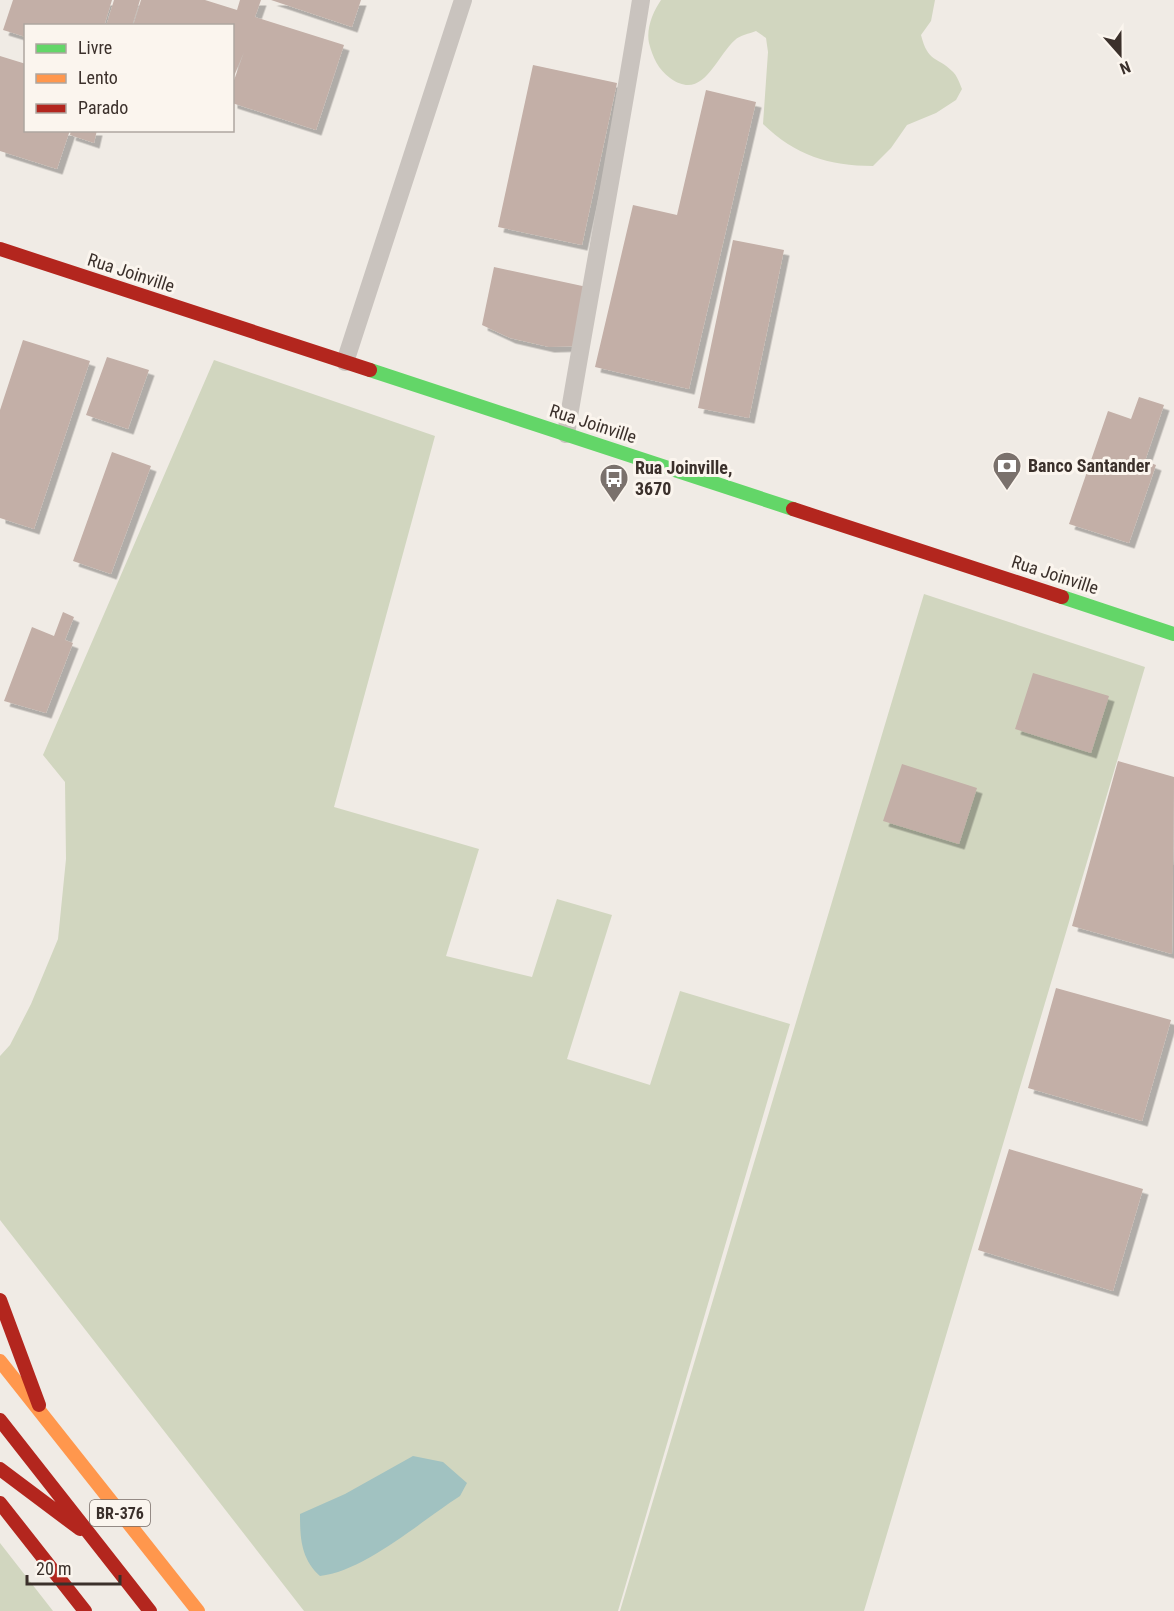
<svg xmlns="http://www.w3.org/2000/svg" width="1174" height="1611" font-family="'Roboto Condensed',sans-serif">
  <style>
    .green { fill: #d1d6bf }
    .water { fill: #a1c2c1 }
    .building { fill: #c3afa7; filter: url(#shadow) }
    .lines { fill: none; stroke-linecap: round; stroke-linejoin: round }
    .lane { stroke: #c9c3be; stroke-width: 18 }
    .fast { stroke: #63d668; stroke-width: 14 }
    .slow { stroke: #ff974d; stroke-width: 14 }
    .jam { stroke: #b3261e; stroke-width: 14 }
    .labels { text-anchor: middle; stroke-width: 6; stroke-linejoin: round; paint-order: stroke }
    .shield { fill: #fbf5ee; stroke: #756b66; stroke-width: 1.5 }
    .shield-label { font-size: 16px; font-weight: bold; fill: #3b302b }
    .street-label { font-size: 18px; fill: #3b302b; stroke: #fbf5ee }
    .poi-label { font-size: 18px; font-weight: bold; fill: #3b302b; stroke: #fbf5ee; text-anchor: start }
  </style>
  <defs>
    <filter id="shadow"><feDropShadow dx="5.5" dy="5.5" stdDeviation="0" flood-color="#0004"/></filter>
  </defs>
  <rect width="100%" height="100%" fill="#f0ebe5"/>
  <path class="green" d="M 661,0 L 935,0 L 931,21 L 921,35 C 928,63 937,56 952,71 C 957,75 960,84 962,89 L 956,100 L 936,113 L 907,125 L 891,148 L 873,166 C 829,166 795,155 763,124 L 768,52 L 766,38 L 756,31 C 749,34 740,35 735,40 C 715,58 703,102 670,78 C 658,69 653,58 649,43 C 646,28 653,12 661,0 Z
    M 214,360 L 435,436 L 334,807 L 479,849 L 446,956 L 532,977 L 557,899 L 612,915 L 567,1059 L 650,1085 L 680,991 L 790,1024 L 618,1611 L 304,1611 L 0,1220 L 0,1056 L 10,1045 L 31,1004 L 58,939 L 66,859 L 65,782 L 43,755 Z
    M 924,594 L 1145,667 L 864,1611 L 620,1611 Z
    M 0,1543 L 53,1611 L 0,1611 Z"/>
  <path class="water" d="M 413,1456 L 443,1462 L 467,1483 L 460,1496 C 421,1521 365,1571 320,1576 C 301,1559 300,1538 300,1514 L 345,1494 Z"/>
  <path class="building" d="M 13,0 L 112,0 L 104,26 L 26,26 L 26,37 L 3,30 Z
    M 114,0 L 140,0 L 132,26 L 106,26 Z
    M 141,0 L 205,0 L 237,10 L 240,0 L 261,0 L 255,17 L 344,45 L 316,130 L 232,103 L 232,86 L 244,52 L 232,81 L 232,26 L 133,26 Z
    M 271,0 L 361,0 L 352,27 Z
    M 0,56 L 26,64 L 26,130 L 70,130 L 57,169 L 0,151 Z
    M 533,65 L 617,83 L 582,245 L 498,227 Z
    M 706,90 L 756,102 L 689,389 L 595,367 L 633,205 L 677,215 Z
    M 71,130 L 97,130 L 94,143 L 70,135 Z
    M 733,240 L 784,250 L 749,418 L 698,408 Z
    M 494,267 L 587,287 L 579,346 L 549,347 L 510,338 L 482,325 Z
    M 23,340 L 90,361 L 34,529 L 0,518 L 0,410 Z
    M 107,357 L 149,370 L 128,429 L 86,415 Z
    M 1139,397 L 1164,405 L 1145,461 L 1156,465 L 1129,543 L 1069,524 L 1108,411 L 1131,419 Z
    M 112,452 L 151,466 L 111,574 L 73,561 Z
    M 63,612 L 74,617 L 65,640 L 73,643 L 46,713 L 4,701 L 32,627 L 54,636 Z
    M 1033,673 L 1109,696 L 1091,753 L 1015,729 Z
    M 1118,761 L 1174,777 L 1172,954 L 1072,926 Z
    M 902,764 L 977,788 L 959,844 L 883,821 Z
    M 1056,988 L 1171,1020 L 1142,1121 L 1028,1088 Z
    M 1009,1149 L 1143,1189 L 1113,1291 L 978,1250 Z"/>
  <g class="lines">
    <path class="lane" d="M 345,362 L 463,0
      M 566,434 C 590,289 618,145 641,0"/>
    <path class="fast" d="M 370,370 L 793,509
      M 1062,597 L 1174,634"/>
    <path class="slow" d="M 0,1361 L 198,1611"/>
    <path class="jam" d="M 0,249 L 370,370
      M 793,509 L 1062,597
      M 0,1300 L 39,1405
      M 0,1420 L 150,1611
      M 0,1469 L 80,1529
      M 0,1503 L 85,1611"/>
  </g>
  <defs>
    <g id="bank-pin" transform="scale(1.5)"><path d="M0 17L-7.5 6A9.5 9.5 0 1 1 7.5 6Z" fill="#7a716c" stroke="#fbf5ee"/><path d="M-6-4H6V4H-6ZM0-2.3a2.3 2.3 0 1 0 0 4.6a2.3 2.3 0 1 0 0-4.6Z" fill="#fff"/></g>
    <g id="bus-pin" transform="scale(1.5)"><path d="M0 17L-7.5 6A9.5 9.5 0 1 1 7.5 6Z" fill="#7a716c" stroke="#fbf5ee"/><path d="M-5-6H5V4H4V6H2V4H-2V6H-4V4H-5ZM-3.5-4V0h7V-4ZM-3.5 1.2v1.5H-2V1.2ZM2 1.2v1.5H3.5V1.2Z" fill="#fff"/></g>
  </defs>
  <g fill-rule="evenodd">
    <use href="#bank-pin" x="1007" y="466"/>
    <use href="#bus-pin" x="614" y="478"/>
  </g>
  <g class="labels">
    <rect class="shield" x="90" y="1500" width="60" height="26" rx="4.5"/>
    <g class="shield-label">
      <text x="120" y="1519">BR-376</text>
    </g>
    <g class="street-label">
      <text transform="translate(131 273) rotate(18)" y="6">Rua Joinville</text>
      <text transform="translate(593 424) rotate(18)" y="6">Rua Joinville</text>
      <text transform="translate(1055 575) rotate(18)" y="6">Rua Joinville</text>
    </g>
    <g class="poi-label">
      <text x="1028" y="472">Banco Santander</text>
      <text x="635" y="474">Rua Joinville,<tspan x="635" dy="21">3670</tspan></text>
    </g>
  </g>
  <rect x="24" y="24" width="210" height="108" fill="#fbf5ee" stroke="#aea6a0" stroke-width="1.5"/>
  <rect x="36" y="44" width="30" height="9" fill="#63d668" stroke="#aea6a0" stroke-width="1.5"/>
  <text x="78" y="54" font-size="18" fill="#3b302b">Livre</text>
  <rect x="36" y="74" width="30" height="9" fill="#ff974d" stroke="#aea6a0" stroke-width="1.5"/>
  <text x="78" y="84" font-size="18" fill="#3b302b">Lento</text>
  <rect x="36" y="104" width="30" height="9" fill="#b3261e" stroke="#aea6a0" stroke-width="1.5"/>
  <text x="78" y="114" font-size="18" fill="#3b302b">Parado</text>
  <g transform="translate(1120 54) rotate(159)" stroke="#fbf5ee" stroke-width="4.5" paint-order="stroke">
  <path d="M0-4.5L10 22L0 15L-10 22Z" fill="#3b302b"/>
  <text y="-9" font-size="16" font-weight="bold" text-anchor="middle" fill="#3b302b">N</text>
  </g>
  <path d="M27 1575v9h93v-9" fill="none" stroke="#3b302b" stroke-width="3"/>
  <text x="36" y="1575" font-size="18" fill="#3b302b" stroke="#fbf5ee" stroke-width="4.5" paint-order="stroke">20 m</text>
</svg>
